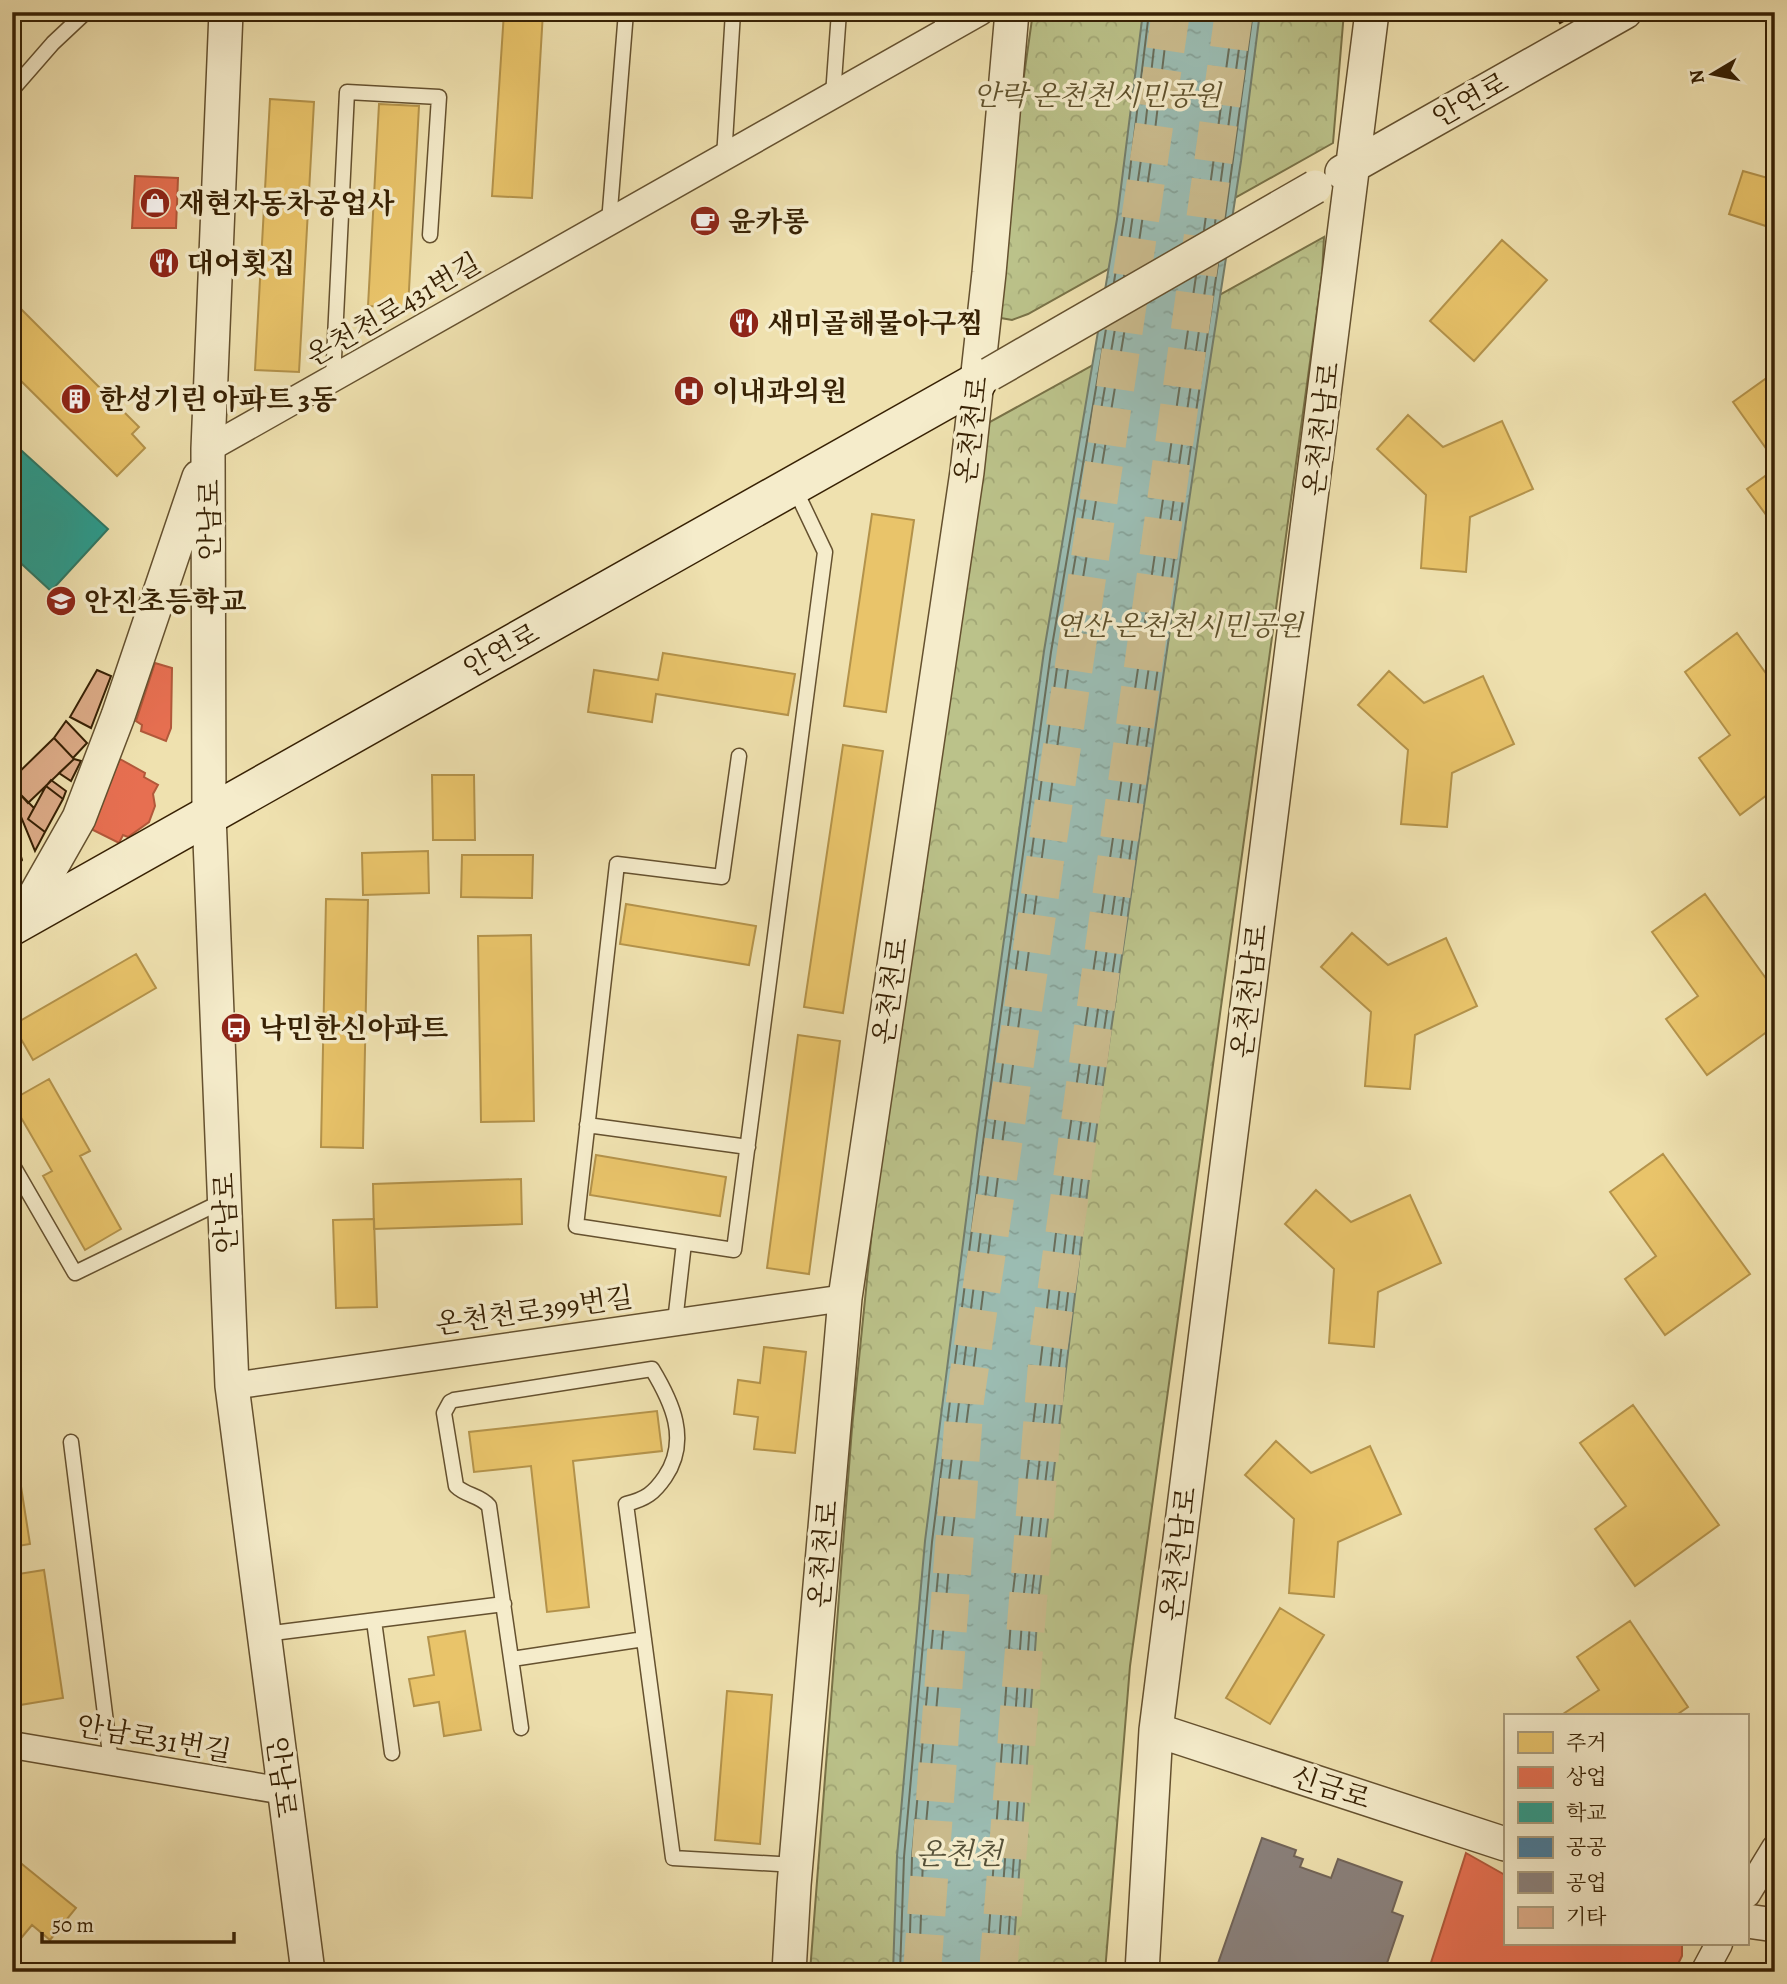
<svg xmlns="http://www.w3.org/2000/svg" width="1787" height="1984" font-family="Alegreya,'Noto Serif KR',serif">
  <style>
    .forest { fill: url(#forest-crowns); stroke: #797247; stroke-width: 2 }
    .water { fill: url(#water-ripples); stroke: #737e6c; stroke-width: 2 }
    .homes { fill: #e9c46a; stroke: #b4934b; stroke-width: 2 }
    .shops { fill: #e76f51; stroke: #b2583a; stroke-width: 2 }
    .schools { fill: #2a9d8f; stroke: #2e7865; stroke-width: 2 }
    .public { fill: #457b9d; stroke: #41606f; stroke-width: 2 }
    .industry { fill: #8a817c; stroke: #716458; stroke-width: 2 }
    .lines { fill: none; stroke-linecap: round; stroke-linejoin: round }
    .shore { stroke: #696e5b; stroke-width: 2 }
    .building { fill: #dcab87; stroke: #372104; stroke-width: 2 }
    .trunk-tunnel { stroke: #cabb8d; stroke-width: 38; stroke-dasharray: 38 19; stroke-linecap: butt }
    .service-casing { stroke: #65512f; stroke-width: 17 }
    .minor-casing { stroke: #65512f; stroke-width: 29 }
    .tertiary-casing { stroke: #65512f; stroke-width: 36 }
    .secondary-casing { stroke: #372104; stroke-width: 41 }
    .service { stroke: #f5eccb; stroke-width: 14 }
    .minor { stroke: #f5eccb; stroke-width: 26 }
    .tertiary { stroke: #f5eccb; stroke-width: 33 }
    .secondary { stroke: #f5eccb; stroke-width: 38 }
    .tertiary-bridge-casing { stroke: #65512f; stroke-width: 36; stroke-linecap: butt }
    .tertiary-bridge { stroke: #f5eccb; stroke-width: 33 }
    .labels { text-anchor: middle; stroke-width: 7; stroke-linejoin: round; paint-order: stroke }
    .park-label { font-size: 28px; font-style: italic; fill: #5f512c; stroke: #f5eccb }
    .street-label { font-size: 28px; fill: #372104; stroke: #f5eccb }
    .poi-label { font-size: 28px; font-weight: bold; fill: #372104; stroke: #f5eccb; text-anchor: start }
    .water-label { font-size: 30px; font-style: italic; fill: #555038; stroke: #f5eccb }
  </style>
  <defs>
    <pattern id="forest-crowns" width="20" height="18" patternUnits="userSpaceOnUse" patternTransform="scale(1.75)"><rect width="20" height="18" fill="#bbc28a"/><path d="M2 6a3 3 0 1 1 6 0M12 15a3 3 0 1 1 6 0" fill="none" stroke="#a1a675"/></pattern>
    <pattern id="water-ripples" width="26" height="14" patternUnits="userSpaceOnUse" patternTransform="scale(1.75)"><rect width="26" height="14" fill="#9bbcb2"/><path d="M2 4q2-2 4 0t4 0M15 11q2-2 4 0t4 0" fill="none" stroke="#86a197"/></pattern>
  </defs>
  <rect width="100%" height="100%" fill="#efe1af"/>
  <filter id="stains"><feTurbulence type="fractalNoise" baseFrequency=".00286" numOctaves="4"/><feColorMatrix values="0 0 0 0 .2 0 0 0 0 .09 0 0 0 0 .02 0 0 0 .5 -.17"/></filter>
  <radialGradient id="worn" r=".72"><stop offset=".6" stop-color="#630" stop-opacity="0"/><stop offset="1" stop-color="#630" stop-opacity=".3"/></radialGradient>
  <path class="forest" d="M 1033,12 L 1344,12 L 1333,143 L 1028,314 L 1012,320 L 1001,318 L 996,307 L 1004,217 Z
    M 1324,237 L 1322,275 L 1130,1666 L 1105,1972 L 810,1972 L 852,1428 L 880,1151 L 981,427 Z"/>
  <path class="water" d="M 1143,12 L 1260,12 L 1241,161 L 1202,413 L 1088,1186 L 1039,1594 L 1012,1972 L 893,1972 L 897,1856 L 925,1541 L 977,1134 L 1044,651 L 1117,219 Z"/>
  <path class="homes" d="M 504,12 L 543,12 L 532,198 L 492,196 Z
    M 270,99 L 314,102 L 299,372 L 255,370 Z
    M 379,104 L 419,106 L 408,308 L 368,306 Z
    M 1743,171 L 1775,180 L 1775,229 L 1729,214 Z
    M 1502,240 L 1547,280 L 1474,361 L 1430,321 Z
    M 12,300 L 139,427 L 132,434 L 145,448 L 117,476 L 12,372 Z
    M 1775,372 L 1775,461 L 1733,402 Z
    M 1408,415 L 1443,447 L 1502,421 L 1533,489 L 1470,517 L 1466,572 L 1421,568 L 1426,495 L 1377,449 Z
    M 1775,469 L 1775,527 L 1747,489 Z
    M 872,514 L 914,520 L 886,712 L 844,706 Z
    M 1737,633 L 1775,686 L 1775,789 L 1740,815 L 1699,758 L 1730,735 L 1685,672 Z
    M 663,653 L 795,674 L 788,715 L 656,694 L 652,722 L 588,712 L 594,670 L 658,680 Z
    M 1389,671 L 1424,703 L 1483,676 L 1514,744 L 1452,773 L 1447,827 L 1401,824 L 1408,750 L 1358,705 Z
    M 843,745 L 883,751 L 843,1013 L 804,1007 Z
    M 432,775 L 474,775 L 475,840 L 433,840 Z
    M 428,851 L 429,893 L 363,895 L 362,853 Z
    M 462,855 L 533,855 L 532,898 L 461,897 Z
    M 1705,894 L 1775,991 L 1775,1026 L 1707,1075 L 1666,1019 L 1698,996 L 1652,932 Z
    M 326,899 L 368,900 L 363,1148 L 321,1147 Z
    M 626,904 L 756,926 L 749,965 L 620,944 Z
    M 1352,933 L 1388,965 L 1446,938 L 1477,1006 L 1415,1035 L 1410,1089 L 1365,1086 L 1371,1012 L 1321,967 Z
    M 531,935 L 534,1121 L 481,1122 L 478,936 Z
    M 136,954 L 156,988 L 33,1060 L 13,1025 Z
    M 798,1035 L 840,1041 L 809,1274 L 767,1268 Z
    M 49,1079 L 90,1151 L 80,1156 L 121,1229 L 85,1250 L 43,1176 L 52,1171 L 12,1102 L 12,1100 Z
    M 1663,1154 L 1750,1274 L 1665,1335 L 1625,1279 L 1656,1256 L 1610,1192 Z
    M 596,1155 L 726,1177 L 720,1216 L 590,1195 Z
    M 521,1179 L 522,1224 L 374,1229 L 373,1184 Z
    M 1316,1190 L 1351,1222 L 1410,1195 L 1441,1263 L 1378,1292 L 1374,1347 L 1329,1343 L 1334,1269 L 1285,1224 Z
    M 374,1219 L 377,1307 L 336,1308 L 333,1220 Z
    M 764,1347 L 806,1352 L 795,1453 L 754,1449 L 758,1417 L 734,1414 L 738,1380 L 760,1383 Z
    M 1633,1405 L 1719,1525 L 1635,1586 L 1595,1529 L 1626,1506 L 1580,1443 Z
    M 657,1411 L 662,1451 L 573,1461 L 589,1607 L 547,1612 L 531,1466 L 474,1472 L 469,1432 Z
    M 12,1429 L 30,1544 L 12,1547 Z
    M 1276,1441 L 1311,1473 L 1370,1446 L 1401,1514 L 1338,1542 L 1334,1597 L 1289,1593 L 1294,1519 L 1245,1475 Z
    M 44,1570 L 63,1698 L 20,1705 L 12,1655 L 12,1575 Z
    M 1280,1608 L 1324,1635 L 1270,1724 L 1226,1698 Z
    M 1630,1621 L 1688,1707 L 1675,1716 L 1560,1716 L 1599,1690 L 1577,1657 Z
    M 465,1631 L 481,1730 L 444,1736 L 439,1702 L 414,1706 L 409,1679 L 434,1675 L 428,1637 Z
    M 727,1691 L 772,1695 L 760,1844 L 715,1840 Z
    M 12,1856 L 76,1908 L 50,1940 L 32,1925 L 12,1949 Z"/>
  <path class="shops" d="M 135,176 L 178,178 L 176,228 L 132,228 Z
    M 155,663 L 172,668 L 171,728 L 166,741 L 141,731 L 142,725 L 136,721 Z
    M 120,759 L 145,773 L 144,777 L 158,785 L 153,794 L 155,806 L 149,822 L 128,837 L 123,835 L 119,843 L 89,828 Z
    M 1466,1853 L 1505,1875 L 1505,1944 L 1682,1944 L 1682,1956 L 1674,1972 L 1428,1972 Z"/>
  <path class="schools" d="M 12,442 L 108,529 L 51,591 L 12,555 Z"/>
  <path class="public" d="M 425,12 L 467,12 L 467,19 L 424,16 Z"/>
  <path class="industry" d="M 1262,1838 L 1296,1850 L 1294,1856 L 1303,1859 L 1300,1867 L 1331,1878 L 1338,1859 L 1402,1882 L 1392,1912 L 1403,1916 L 1384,1972 L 1215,1972 Z"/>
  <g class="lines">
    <path class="shore" d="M 1225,218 L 1253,12
      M 1215,223 L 1244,12
      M 1204,230 L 1234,12
      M 1135,269 L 1153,147 L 1169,12
      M 1124,276 L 1143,146 L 1158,12
      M 1114,282 L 1124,220 L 1149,12
      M 900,1972 L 904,1857 L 932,1542 L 984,1135 L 1051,652 L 1106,329
      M 909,1972 L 912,1857 L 941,1543 L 993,1136 L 1059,653 L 1116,323
      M 919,1972 L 923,1858 L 951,1544 L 1003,1137 L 1070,655 L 1127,316
      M 986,1972 L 1013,1592 L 1062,1183 L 1196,276
      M 997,1972 L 1024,1593 L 1072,1184 L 1208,270
      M 1006,1972 L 1032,1593 L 1081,1185 L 1218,264"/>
  </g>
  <path class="building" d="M 1554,12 L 1579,12 L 1560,23 Z
    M 97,670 L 111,676 L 91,728 L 70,717 Z
    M 66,721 L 87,743 L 73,758 L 54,738 Z
    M 54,738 L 74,759 L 28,803 L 17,791 L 20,787 L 12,779 Z
    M 74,759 L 81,761 L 71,781 L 59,773 Z
    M 12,779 L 20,787 L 17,791 L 34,808 L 28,819 L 45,832 L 35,851 L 12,795 Z
    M 51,780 L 66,791 L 63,799 L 46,786 Z
    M 46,786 L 63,799 L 45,832 L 28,819 Z
    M 12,826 L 22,860 L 12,873 Z"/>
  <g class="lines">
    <path class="trunk-tunnel" d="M 922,1972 L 965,1400 L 1171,12
      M 998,1972 L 1048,1352 L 1234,12"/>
    <g class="service-casing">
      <path id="service" d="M 941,34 L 943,12
        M 12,90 L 53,43 L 86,12
        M 833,95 L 839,12
        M 724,158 L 733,12
        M 609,222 L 626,12
        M 333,379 L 347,92 L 439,97 L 430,235
        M 739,756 L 722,877 L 617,864 L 576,1226 L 734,1250 L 825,552 L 794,487
        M 587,1125 L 748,1147
        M 12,1164 L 75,1273 L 225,1200
        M 675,1322 L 684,1243
        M 71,1442 L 111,1762
        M 374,1621 L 392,1753
        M 265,1634 L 504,1604
        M 512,1659 L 644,1639
        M 521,1728 L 489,1506 C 480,1495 466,1496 456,1486 L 444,1413 L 450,1402 L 454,1400 L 652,1369 C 672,1402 690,1440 665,1477 C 654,1493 646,1499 626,1504 L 673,1858 L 796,1865"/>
    </g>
    <g class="minor-casing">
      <path id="minor" d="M 208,449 L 980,12
        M 232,1386 L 845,1298
        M 12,1745 L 284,1791
        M 1747,1894 L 1775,1848
        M 1704,1972 L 1719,1944"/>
    </g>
    <g class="tertiary-casing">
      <path id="tertiary" d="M 226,12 L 208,449 L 209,815 L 232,1386 L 308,1972
        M 1342,172 L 1625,12
        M 20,922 L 79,818 L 118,716 L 199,477
        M 1156,1730 L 1505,1844
        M 1747,1921 L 1775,1925
        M 789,1972 L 794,1885 L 845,1298 L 967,472 L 989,273 L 1012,12
        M 1142,1972 L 1156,1730 L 1372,12"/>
    </g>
    <g class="secondary-casing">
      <path id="secondary" d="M 12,926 L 977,382"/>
    </g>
    <use href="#service" class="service"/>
    <use href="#minor" class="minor"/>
    <use href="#tertiary" class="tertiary"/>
    <use href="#secondary" class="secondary"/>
    <g class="tertiary-bridge-casing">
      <path id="tertiary-bridge" d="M 990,374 L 1315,187"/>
    </g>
    <use href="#tertiary-bridge" class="tertiary-bridge"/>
  </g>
  <defs>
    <g id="shop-disc" transform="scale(1.575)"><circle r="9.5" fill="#8f2418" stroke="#f5eccb"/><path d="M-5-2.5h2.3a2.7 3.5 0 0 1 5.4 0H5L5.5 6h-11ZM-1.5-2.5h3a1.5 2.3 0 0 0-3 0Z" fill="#fff"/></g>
    <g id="cafe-disc" transform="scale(1.575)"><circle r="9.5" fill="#8f2418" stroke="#f5eccb"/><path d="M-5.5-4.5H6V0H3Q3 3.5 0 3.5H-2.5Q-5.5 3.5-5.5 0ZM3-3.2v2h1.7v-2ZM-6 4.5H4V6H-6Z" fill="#fff"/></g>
    <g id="restaurant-disc" transform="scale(1.575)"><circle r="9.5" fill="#8f2418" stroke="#f5eccb"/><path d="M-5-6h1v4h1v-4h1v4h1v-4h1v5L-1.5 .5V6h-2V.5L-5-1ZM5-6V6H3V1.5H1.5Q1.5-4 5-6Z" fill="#fff"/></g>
    <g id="hospital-disc" transform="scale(1.575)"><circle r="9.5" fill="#8f2418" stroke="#f5eccb"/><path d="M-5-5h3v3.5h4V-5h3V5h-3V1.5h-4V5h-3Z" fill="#fff"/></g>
    <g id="building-disc" transform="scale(1.575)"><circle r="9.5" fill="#8f2418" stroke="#f5eccb"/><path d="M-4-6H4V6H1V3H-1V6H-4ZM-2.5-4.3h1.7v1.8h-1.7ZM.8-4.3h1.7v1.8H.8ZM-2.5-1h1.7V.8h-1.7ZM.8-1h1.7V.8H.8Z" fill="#fff"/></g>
    <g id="school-disc" transform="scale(1.575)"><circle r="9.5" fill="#8f2418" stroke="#f5eccb"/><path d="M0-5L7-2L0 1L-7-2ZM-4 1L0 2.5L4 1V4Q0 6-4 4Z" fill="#fff"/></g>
    <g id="bus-disc" transform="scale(1.575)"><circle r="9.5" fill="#8f2418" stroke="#f5eccb"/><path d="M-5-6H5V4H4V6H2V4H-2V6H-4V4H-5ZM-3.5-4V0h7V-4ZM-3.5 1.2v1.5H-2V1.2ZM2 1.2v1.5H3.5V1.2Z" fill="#fff"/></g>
  </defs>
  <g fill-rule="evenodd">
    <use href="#shop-disc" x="155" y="203"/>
    <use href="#cafe-disc" x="705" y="221"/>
    <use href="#restaurant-disc" x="164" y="263"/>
    <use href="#restaurant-disc" x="744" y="323"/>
    <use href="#hospital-disc" x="689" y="391"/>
    <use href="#building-disc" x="76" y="399"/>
    <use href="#school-disc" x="61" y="601"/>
    <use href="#bus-disc" x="236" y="1028"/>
  </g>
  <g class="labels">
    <g class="park-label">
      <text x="1097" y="105">안락 온천천시민공원</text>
      <text x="1179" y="635">연산 온천천시민공원</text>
    </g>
    <g class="street-label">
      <text transform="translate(1470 99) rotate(-29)" y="10">안연로</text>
      <text transform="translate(393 309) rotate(-30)" y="10">온천천로431번길</text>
      <text transform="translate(1321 429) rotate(-83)" y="10">온천천남로</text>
      <text transform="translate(971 430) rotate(-83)" y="10">온천천로</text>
      <text transform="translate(209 520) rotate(-90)" y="10">안남로</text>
      <text transform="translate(501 650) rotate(-29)" y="10">안연로</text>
      <text transform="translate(890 991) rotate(-82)" y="10">온천천로</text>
      <text transform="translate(1249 991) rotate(-83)" y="10">온천천남로</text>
      <text transform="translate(225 1213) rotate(-92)" y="10">안남로</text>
      <text transform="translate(534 1310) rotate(-8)" y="10">온천천로399번길</text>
      <text transform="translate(823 1554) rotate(-85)" y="10">온천천로</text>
      <text transform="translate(1178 1554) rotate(-83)" y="10">온천천남로</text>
      <text transform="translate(154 1738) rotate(10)" y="10">안남로31번길</text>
      <text transform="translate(282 1777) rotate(83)" y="10">안남로</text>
      <text transform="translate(1331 1787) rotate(18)" y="10">신금로</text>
    </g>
    <g class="poi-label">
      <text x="178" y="213">재현자동차공업사</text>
      <text x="728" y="231">윤카롱</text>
      <text x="187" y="273">대어횟집</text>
      <text x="767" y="333">새미골해물아구찜</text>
      <text x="712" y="401">이내과의원</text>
      <text x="99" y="409">한성기린 아파트 3동</text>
      <text x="84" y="611">안진초등학교</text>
      <text x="259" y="1038">낙민한신아파트</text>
    </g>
    <g class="water-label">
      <text x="959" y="1864">온천천</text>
    </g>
  </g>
  <rect width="1787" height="1984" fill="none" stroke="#efe1af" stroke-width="42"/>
  <rect x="14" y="14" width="1759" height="1956" fill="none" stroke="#372104" stroke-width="3.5"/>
  <rect x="21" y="21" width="1745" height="1942" fill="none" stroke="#372104" stroke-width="2"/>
  <rect x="1504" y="1714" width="245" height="231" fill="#f5eccb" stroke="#a99b7b" stroke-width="2"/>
  <rect x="1518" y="1732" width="35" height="21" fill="#e9c46a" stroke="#a99b7b" stroke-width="2"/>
  <text x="1566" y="1750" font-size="21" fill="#372104">주거</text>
  <rect x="1518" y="1767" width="35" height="21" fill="#e76f51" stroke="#a99b7b" stroke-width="2"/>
  <text x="1566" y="1784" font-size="21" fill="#372104">상업</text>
  <rect x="1518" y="1802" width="35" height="21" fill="#2a9d8f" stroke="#a99b7b" stroke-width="2"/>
  <text x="1566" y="1820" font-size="21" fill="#372104">학교</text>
  <rect x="1518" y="1837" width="35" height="21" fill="#457b9d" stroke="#a99b7b" stroke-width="2"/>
  <text x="1566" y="1854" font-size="21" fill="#372104">공공</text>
  <rect x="1518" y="1872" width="35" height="21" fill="#8a817c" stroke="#a99b7b" stroke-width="2"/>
  <text x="1566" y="1890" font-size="21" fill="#372104">공업</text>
  <rect x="1518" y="1907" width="35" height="21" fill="#dcab87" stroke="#a99b7b" stroke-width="2"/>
  <text x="1566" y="1924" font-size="21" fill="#372104">기타</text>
  <g transform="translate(1713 74) rotate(260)" stroke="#f5eccb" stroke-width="5" paint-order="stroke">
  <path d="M0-5L12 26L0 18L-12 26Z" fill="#372104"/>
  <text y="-10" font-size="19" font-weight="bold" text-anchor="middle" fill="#372104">N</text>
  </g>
  <path d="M42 1932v10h192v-10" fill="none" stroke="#372104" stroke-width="3.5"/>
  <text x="52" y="1932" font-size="21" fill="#372104" stroke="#f5eccb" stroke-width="5" paint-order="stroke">50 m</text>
  <rect width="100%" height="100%" filter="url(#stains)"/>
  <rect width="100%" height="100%" fill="url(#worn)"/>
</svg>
